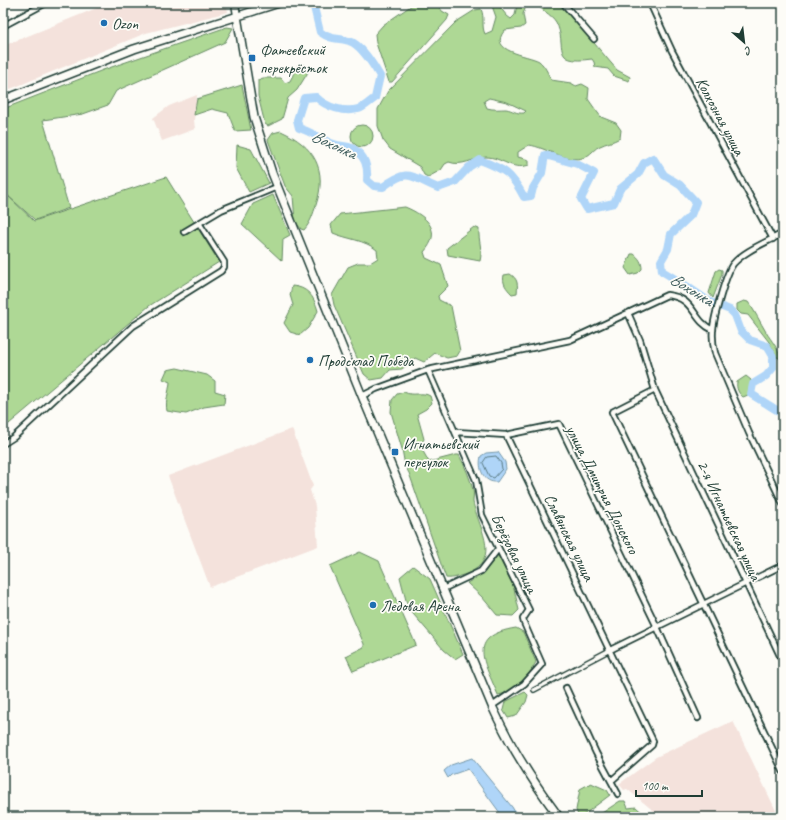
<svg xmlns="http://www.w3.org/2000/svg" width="786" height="820" font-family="Caveat,sans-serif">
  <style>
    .built { fill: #f4e2dc }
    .green { fill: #aed895; stroke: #668a64; fill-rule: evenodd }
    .water { fill: #afd5f8; stroke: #7598aa }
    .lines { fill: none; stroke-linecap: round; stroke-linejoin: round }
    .shore { stroke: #597a82; stroke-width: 1 }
    .river { stroke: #afd5f8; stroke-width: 8 }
    .pedestrian-casing { stroke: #1f3d34; stroke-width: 6 }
    .minor-casing { stroke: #1f3d34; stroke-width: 8 }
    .tertiary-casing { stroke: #1f3d34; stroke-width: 9 }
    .secondary-casing { stroke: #1f3d34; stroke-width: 10 }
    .pedestrian { stroke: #fdfcf7; stroke-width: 3.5 }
    .minor { stroke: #fdfcf7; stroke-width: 4.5 }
    .tertiary { stroke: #fdfcf7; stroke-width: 6 }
    .secondary { stroke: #fdfcf7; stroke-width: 7 }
    .poi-dot { fill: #1f6fb2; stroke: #fdfcf7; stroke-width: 1.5 }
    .labels { text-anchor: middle; stroke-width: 3.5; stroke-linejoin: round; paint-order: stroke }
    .poi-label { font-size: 16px; fill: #1f3d34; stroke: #fdfcf7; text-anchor: start }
    .street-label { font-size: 16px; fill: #1f3d34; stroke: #fdfcf7 }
    .water-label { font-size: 17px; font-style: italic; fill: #3c5b5b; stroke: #fdfcf7 }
  </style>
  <rect width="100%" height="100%" fill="#fdfcf7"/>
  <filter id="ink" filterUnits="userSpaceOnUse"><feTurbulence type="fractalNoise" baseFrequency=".025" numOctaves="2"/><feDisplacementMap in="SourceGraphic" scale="8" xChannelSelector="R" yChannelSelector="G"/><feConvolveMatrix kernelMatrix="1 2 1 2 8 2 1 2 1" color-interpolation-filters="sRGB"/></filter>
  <g filter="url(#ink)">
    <path class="built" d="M 109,3 L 226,3 L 228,12 L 146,33 L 3,92 L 3,46 Z
      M 197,95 L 194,120 L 195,129 L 162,141 L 153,118 L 169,106 Z
      M 292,429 L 313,486 L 310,490 L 315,506 L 318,546 L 210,587 L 168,476 Z
      M 733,721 L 779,817 L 661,817 L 627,789 L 624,790 L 619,784 L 656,757 Z"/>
    <path class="green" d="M 415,3 L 437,3 L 442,11 L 449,15 L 447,20 L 392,82 L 389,82 L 376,43 L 375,34 L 383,25 Z
      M 491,3 L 501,3 L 499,6 L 507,16 L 511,19 L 515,15 L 517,4 L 522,3 L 525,9 L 523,14 L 525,25 L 521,28 L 505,30 C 486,52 529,55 539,61 C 545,66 548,73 551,80 L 571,83 L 576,86 L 582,84 L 589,88 L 588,99 L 595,109 L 601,117 L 616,123 L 621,130 L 620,138 C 613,142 606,143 600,146 C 595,148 592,153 587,156 C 571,166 546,147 529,145 L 518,152 L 518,157 L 529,160 L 529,165 C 511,171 502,157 486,157 C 473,158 462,167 449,162 L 445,164 L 441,170 L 428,177 L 424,175 L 420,167 L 390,149 L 383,140 L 378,126 L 378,109 L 388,91 L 456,22 L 475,10 L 481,9 C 485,18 481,26 485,34 L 492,31 L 496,17 ZM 489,98 L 507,102 L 526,111 L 524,113 C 516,114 513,110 506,109 C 499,109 494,110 487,108 L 484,101 Z
      M 535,3 L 560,3 L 617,70 L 630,77 L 629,81 L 614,76 L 608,69 L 595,67 L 594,62 L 592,59 C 549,65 568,45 556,22 C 551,14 541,10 535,3 Z
      M 227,27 L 233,28 L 225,42 L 116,91 L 108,105 L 83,114 L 43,120 L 69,208 L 35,220 L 6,194 L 34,221 L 166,177 L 219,262 L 149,306 L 3,429 L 3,109 L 103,70 Z
      M 298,65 L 304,65 L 308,70 L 307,74 L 297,90 L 288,98 L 282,119 L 268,126 L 265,124 L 258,96 L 258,80 L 263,78 L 281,78 L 285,83 L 290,81 Z
      M 242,85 L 251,130 L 235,131 L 228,113 L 212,109 L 194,115 L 197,99 Z
      M351 136a11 11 0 1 1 22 0a11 11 0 1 1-22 0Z
      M 281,131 C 314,146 328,169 316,205 C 313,214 311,222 304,230 L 301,229 L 295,221 L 293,196 L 285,186 L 268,140 L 273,133 Z
      M 237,145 L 251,149 L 269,183 L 249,192 L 236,168 Z
      M 273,195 L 290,235 L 283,239 L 282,261 L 242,224 L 253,204 Z
      M 405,207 C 427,216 443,231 424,252 L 426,258 L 441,265 L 448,286 L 438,296 L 439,300 L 451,306 L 460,351 L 457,356 L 447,358 L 435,353 L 424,362 L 415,358 L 402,369 L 390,370 L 383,378 L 371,380 L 364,374 L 334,305 L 332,295 L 348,267 L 358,263 L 370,263 L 378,258 L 377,250 C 365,240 347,239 333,233 L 331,225 L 340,214 Z
      M 474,227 L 479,229 C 478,240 483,250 480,261 L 448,255 L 447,248 Z
      M 631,254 L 634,254 C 639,258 642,262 642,269 L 638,273 L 630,275 L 625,268 Z
      M 719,269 L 722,270 L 722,274 L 713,298 L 709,293 L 716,271 Z
      M 510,274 C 518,279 518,284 517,293 L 512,294 C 506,288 502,283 504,275 Z
      M 292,286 C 307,287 314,296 318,311 L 308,328 L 300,335 L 290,332 L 284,323 L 293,305 L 290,295 Z
      M 744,301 L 748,302 C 755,311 760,322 766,332 C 772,342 778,347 780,358 L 778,358 L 769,342 L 748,315 L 741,314 L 737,310 L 737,304 Z
      M 177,368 L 207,375 L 215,381 L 215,391 L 225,394 L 224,404 L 204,407 L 186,414 L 167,411 C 165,401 169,393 170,382 L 163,379 L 167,370 Z
      M 746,376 L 751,380 L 748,395 L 743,397 C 738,393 736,388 737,382 Z
      M 404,392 C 413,397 422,391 430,396 L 432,403 L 426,409 L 417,414 L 424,439 L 420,446 L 429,462 L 456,455 L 459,455 C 465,466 470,478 473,490 C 474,494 473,498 473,502 C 478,527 503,560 466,574 C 459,576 454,579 446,578 L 442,567 L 409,473 L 405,466 L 402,449 L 391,412 L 392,400 L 397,394 Z
      M 360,552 L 379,561 L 416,645 L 353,671 L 346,656 L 364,647 L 364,644 L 330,566 Z
      M 498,555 L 513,585 L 519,610 L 513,616 L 497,615 L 482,597 L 467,583 L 483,574 Z
      M 413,566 L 430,579 L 463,654 L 455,659 L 444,650 L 408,608 L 400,577 Z
      M 516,628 L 523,632 L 536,662 C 528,677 515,692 498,695 C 485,663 465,636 516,628 Z
      M 525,692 L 528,695 L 526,702 L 516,716 L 508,718 L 503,710 L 505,702 Z
      M 591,783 L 607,790 L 610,795 L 582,816 L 578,815 L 576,810 L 580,789 Z
      M 620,801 L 625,801 L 628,808 L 636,807 L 647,817 L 596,817 Z"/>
    <path class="water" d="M 498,452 L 505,462 L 506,469 L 497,482 C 483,483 478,468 481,456 L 486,453 Z
      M 472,758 L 512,807 L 518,817 L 503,817 L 468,769 L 451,775 L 448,778 L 444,771 L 451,765 Z"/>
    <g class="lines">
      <path class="shore" d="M 487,457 L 496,456 L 501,463 L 502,469 L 494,478 L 489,476 L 483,463 Z"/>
      <path class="river" d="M 313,3 L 320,32 C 333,41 335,37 349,41 C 361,44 374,66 380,76 L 375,98 C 370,101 364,108 358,109 C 344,113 326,107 316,97 L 304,98 L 297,120 L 299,128 C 312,132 322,140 334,144 C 340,146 347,146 352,148 C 366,156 368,167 367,180 L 374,186 L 383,187 C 410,167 410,177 438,188 L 455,182 L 469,167 L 480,160 C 506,170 511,173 524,197 L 531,196 L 533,188 L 542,173 L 545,155 L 577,164 L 594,173 L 581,199 L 587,209 L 614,203 L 620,189 L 638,174 L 644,163 L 653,158 L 664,175 L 680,185 L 696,202 L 691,215 L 671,234 L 668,249 L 661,261 L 662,271 L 688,287 L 710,302 L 730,310 L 735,315 L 741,331 L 750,340 L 767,346 L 773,356 L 773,368 L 766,376 L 753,384 L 751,394 L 783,414"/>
      <g class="pedestrian-casing">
        <path id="pedestrian" d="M 534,690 L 610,650"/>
      </g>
      <g class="minor-casing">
        <path id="minor" d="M 563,3 L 594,39
          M 650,3 L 672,51 L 773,239
          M 3,26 L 46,3
          M 184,232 L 221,210 L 277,187
          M 783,233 C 768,242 745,250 733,264 C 726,273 714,317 713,329 C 712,338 713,345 715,353 L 749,433 L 783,504
          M 628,313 L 640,340 L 655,390 L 783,662
          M 428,370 L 476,480 L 482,515 L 529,610 L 523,619 L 524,623 L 542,664 L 524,684 L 492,706
          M 655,390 L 612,412 L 783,771
          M 362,396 L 376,389 L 428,370 L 570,340 L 667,295 C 696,298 691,320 713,330
          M 456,432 L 506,435 L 559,424 L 657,627 L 698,718
          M 506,435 L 653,741 L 652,745 L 611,781
          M 3,444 L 14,437 L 133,326 L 221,271 L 224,267 L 224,262 L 199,223
          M 443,589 L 481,571 L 498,549
          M 610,650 L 783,565
          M 566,688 L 596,753 L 618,794"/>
      </g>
      <g class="tertiary-casing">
        <path id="tertiary" d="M 235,3 L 237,16"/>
      </g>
      <g class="secondary-casing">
        <path id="secondary" d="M 237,16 L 254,117 L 272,173 L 362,396 L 492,706 C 510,746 533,782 559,817
          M 3,100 L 134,49 L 279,3"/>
      </g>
      <use href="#pedestrian" class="pedestrian"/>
      <use href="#minor" class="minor"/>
      <use href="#tertiary" class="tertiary"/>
      <use href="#secondary" class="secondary"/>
    </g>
  </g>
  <g class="poi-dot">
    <circle cx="104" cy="23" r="4"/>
    <rect x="248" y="54" width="8" height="8" rx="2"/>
    <circle cx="310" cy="360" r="4"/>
    <rect x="391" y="448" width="8" height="8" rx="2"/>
    <circle cx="373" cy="605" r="4"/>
  </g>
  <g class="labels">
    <g class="poi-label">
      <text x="112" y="29">Ozon</text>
      <text x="260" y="55">Фатеевский<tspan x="260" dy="18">перекрёсток</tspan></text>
      <text x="318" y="366">Продсклад Победа</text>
      <text x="403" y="449">Игнатьевский<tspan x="403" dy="18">переулок</tspan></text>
      <text x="381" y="611">Ледовая Арена</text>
    </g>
    <g class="street-label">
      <text transform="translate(721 116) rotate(62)" y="6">Колхозная улица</text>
      <text transform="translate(603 489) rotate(63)" y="6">улица Дмитрия Донского</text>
      <text transform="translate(730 520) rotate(65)" y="6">2-я Игнатьевская улица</text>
      <text transform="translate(570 537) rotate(64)" y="6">Славянская улица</text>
      <text transform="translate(515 553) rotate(64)" y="6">Берёзовая улица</text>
    </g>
    <g class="water-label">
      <text transform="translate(334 144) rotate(25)" y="6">Вохонка</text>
      <text transform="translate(692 289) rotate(32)" y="6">Вохонка</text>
    </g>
  </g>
  <rect width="786" height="820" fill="none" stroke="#fdfcf7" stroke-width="16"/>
  <rect x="8" y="8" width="770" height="804" fill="none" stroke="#1f3d34" stroke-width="1.5" filter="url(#ink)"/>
  <g transform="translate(744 42) rotate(152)" stroke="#fdfcf7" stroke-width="3" paint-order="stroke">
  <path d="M0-3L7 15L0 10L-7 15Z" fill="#1f3d34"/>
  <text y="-6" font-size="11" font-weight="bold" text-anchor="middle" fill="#1f3d34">С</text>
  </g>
  <path d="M636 790v6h66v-6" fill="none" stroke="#1f3d34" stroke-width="2"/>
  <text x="642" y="790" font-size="12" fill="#1f3d34" stroke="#fdfcf7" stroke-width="3" paint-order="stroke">100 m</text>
</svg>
